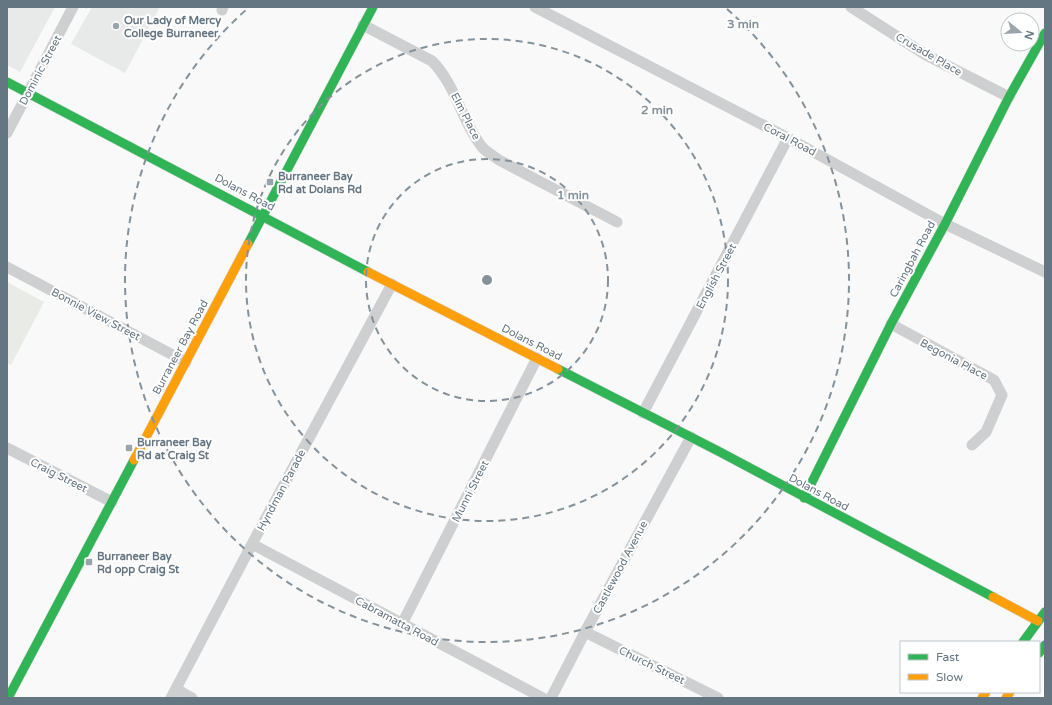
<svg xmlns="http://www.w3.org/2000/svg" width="1052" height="705" font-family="'Varela Round',sans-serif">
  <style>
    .built { fill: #e8e9e9 }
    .green { fill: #e8ebe6 }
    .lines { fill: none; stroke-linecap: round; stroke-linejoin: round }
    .fast-casing { stroke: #d5d6d7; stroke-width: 10 }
    .slow-casing { stroke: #d5d6d7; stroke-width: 10 }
    .path { stroke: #cbcccd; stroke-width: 2; stroke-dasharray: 2 2; stroke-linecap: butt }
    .street { stroke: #cecfd0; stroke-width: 11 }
    .fast { stroke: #30b455; stroke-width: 9 }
    .slow { stroke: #ff9f0a; stroke-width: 9 }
    .ring { fill: none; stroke: #84929c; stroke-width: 2; stroke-dasharray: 7 5 }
    .poi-dot { fill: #99a4ac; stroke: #fff; stroke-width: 1.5 }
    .labels { text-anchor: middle; stroke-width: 4; stroke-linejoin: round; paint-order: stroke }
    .poi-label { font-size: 11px; font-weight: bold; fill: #657683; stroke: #fff; text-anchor: start }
    .street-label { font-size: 11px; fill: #657683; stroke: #fff }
    .centre { fill: #84929c; stroke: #fff; stroke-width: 2 }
    .ring-label { font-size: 12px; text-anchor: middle; font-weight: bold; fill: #84929c; stroke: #fff; stroke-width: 4; stroke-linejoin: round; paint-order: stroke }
  </style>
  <rect width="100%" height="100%" fill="#f9f9f9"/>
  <path class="built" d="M 7,7 L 55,7 L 20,72 L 7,65 Z
    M 92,7 L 160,7 L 125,73 L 71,44 Z"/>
  <path class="green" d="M 7,282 L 44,302 L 11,365 L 7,363 Z"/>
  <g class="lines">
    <g class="fast-casing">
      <path id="fast" d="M 7,82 L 368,272
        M 248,244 L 373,7
        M 558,369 L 720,452 L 993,597
        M 804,498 L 891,324 L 945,224 L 1009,97 L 1045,33
        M 1023,642 L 1045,612
        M 1039,653 L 1045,645
        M 8,698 L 134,460"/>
    </g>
    <g class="slow-casing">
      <path id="slow" d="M 368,272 L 558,369
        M 134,460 L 248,244
        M 993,597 L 1038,621
        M 982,698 L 986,692
        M 1006,698 L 1010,692"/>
    </g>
    <path class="path" d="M 86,7 L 87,8"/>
    <path class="street" d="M 535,7 L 788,138 L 945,224 L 1045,272
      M 851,7 L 926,55 L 1009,97
      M 222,10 L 223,7
      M 363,25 L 432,61 C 456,85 461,120 482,147 C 486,152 494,156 499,160 L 617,222
      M 7,133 L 73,7
      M 7,267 L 186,362
      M 891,324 L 994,380 L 1002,395 L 986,432 L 972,445
      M 643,413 L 788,138
      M 7,448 L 112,502
      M 252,544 L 543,698
      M 402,624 L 537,358
      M 585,632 L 718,698
      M 176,689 L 192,698
      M 171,698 L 252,544 L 392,284
      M 551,698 L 585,632 L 691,437"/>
    <use href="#fast" class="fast"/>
    <use href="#slow" class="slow"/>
  </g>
  <g class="ring">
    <circle cx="487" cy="280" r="121"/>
    <circle cx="487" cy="280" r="241"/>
    <path d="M727 9A362 362 0 1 1 247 9"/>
  </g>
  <g class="poi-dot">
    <circle cx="116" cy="26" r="4"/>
    <rect x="266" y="178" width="8" height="8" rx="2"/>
    <rect x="125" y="444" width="8" height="8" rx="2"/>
    <rect x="85" y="558" width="8" height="8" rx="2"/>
  </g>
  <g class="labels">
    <g class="poi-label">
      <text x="124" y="24">Our Lady of Mercy<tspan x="124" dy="13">College Burraneer</tspan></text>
      <text x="278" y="180">Burraneer Bay<tspan x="278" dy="13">Rd at Dolans Rd</tspan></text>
      <text x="137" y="446">Burraneer Bay<tspan x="137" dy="13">Rd at Craig St</tspan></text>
      <text x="97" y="560">Burraneer Bay<tspan x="97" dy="13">Rd opp Craig St</tspan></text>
    </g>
    <g class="street-label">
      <text transform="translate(929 54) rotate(30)" y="4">Crusade Place</text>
      <text transform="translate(40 70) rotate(-62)" y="4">Dominic Street</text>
      <text transform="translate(466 116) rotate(63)" y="4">Elm Place</text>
      <text transform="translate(790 139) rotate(28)" y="4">Coral Road</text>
      <text transform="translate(245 192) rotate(28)" y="4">Dolans Road</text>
      <text transform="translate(912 259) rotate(-62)" y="4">Caringbah Road</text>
      <text transform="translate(716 276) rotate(-62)" y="4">English Street</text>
      <text transform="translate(96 314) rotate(28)" y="4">Bonnie View Street</text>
      <text transform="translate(532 342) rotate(27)" y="4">Dolans Road</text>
      <text transform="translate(180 347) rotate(-62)" y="4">Burraneer Bay Road</text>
      <text transform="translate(954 359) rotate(28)" y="4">Begonia Place</text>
      <text transform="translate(59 475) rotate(27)" y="4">Craig Street</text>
      <text transform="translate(281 490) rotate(-62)" y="4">Hyndman Parade</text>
      <text transform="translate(470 491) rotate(-63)" y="4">Munni Street</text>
      <text transform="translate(819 492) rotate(28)" y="4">Dolans Road</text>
      <text transform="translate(620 567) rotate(-62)" y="4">Castlewood Avenue</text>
      <text transform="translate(397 621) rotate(28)" y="4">Cabramatta Road</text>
      <text transform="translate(652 665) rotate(26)" y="4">Church Street</text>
    </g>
  </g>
  <circle cx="487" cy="280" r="6" class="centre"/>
  <g class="ring-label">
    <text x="743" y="28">3 min</text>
    <text x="657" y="114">2 min</text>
    <text x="573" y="199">1 min</text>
  </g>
  <rect width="1052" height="705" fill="none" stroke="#657683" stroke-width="16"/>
  <rect x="900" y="641" width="140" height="52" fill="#ffffff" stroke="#c1c8cd"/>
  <rect x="908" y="654" width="20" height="6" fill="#30b455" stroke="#c1c8cd"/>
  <text x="936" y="661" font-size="12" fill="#657683">Fast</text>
  <rect x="908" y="674" width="20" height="6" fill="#ff9f0a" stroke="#c1c8cd"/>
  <text x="936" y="681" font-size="12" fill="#657683">Slow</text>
  <g transform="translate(1020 32) rotate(108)"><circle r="19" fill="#ffffff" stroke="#c1c8cd"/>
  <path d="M0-3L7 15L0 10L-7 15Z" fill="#99a4ac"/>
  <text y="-6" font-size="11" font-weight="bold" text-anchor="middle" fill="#657683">N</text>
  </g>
</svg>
